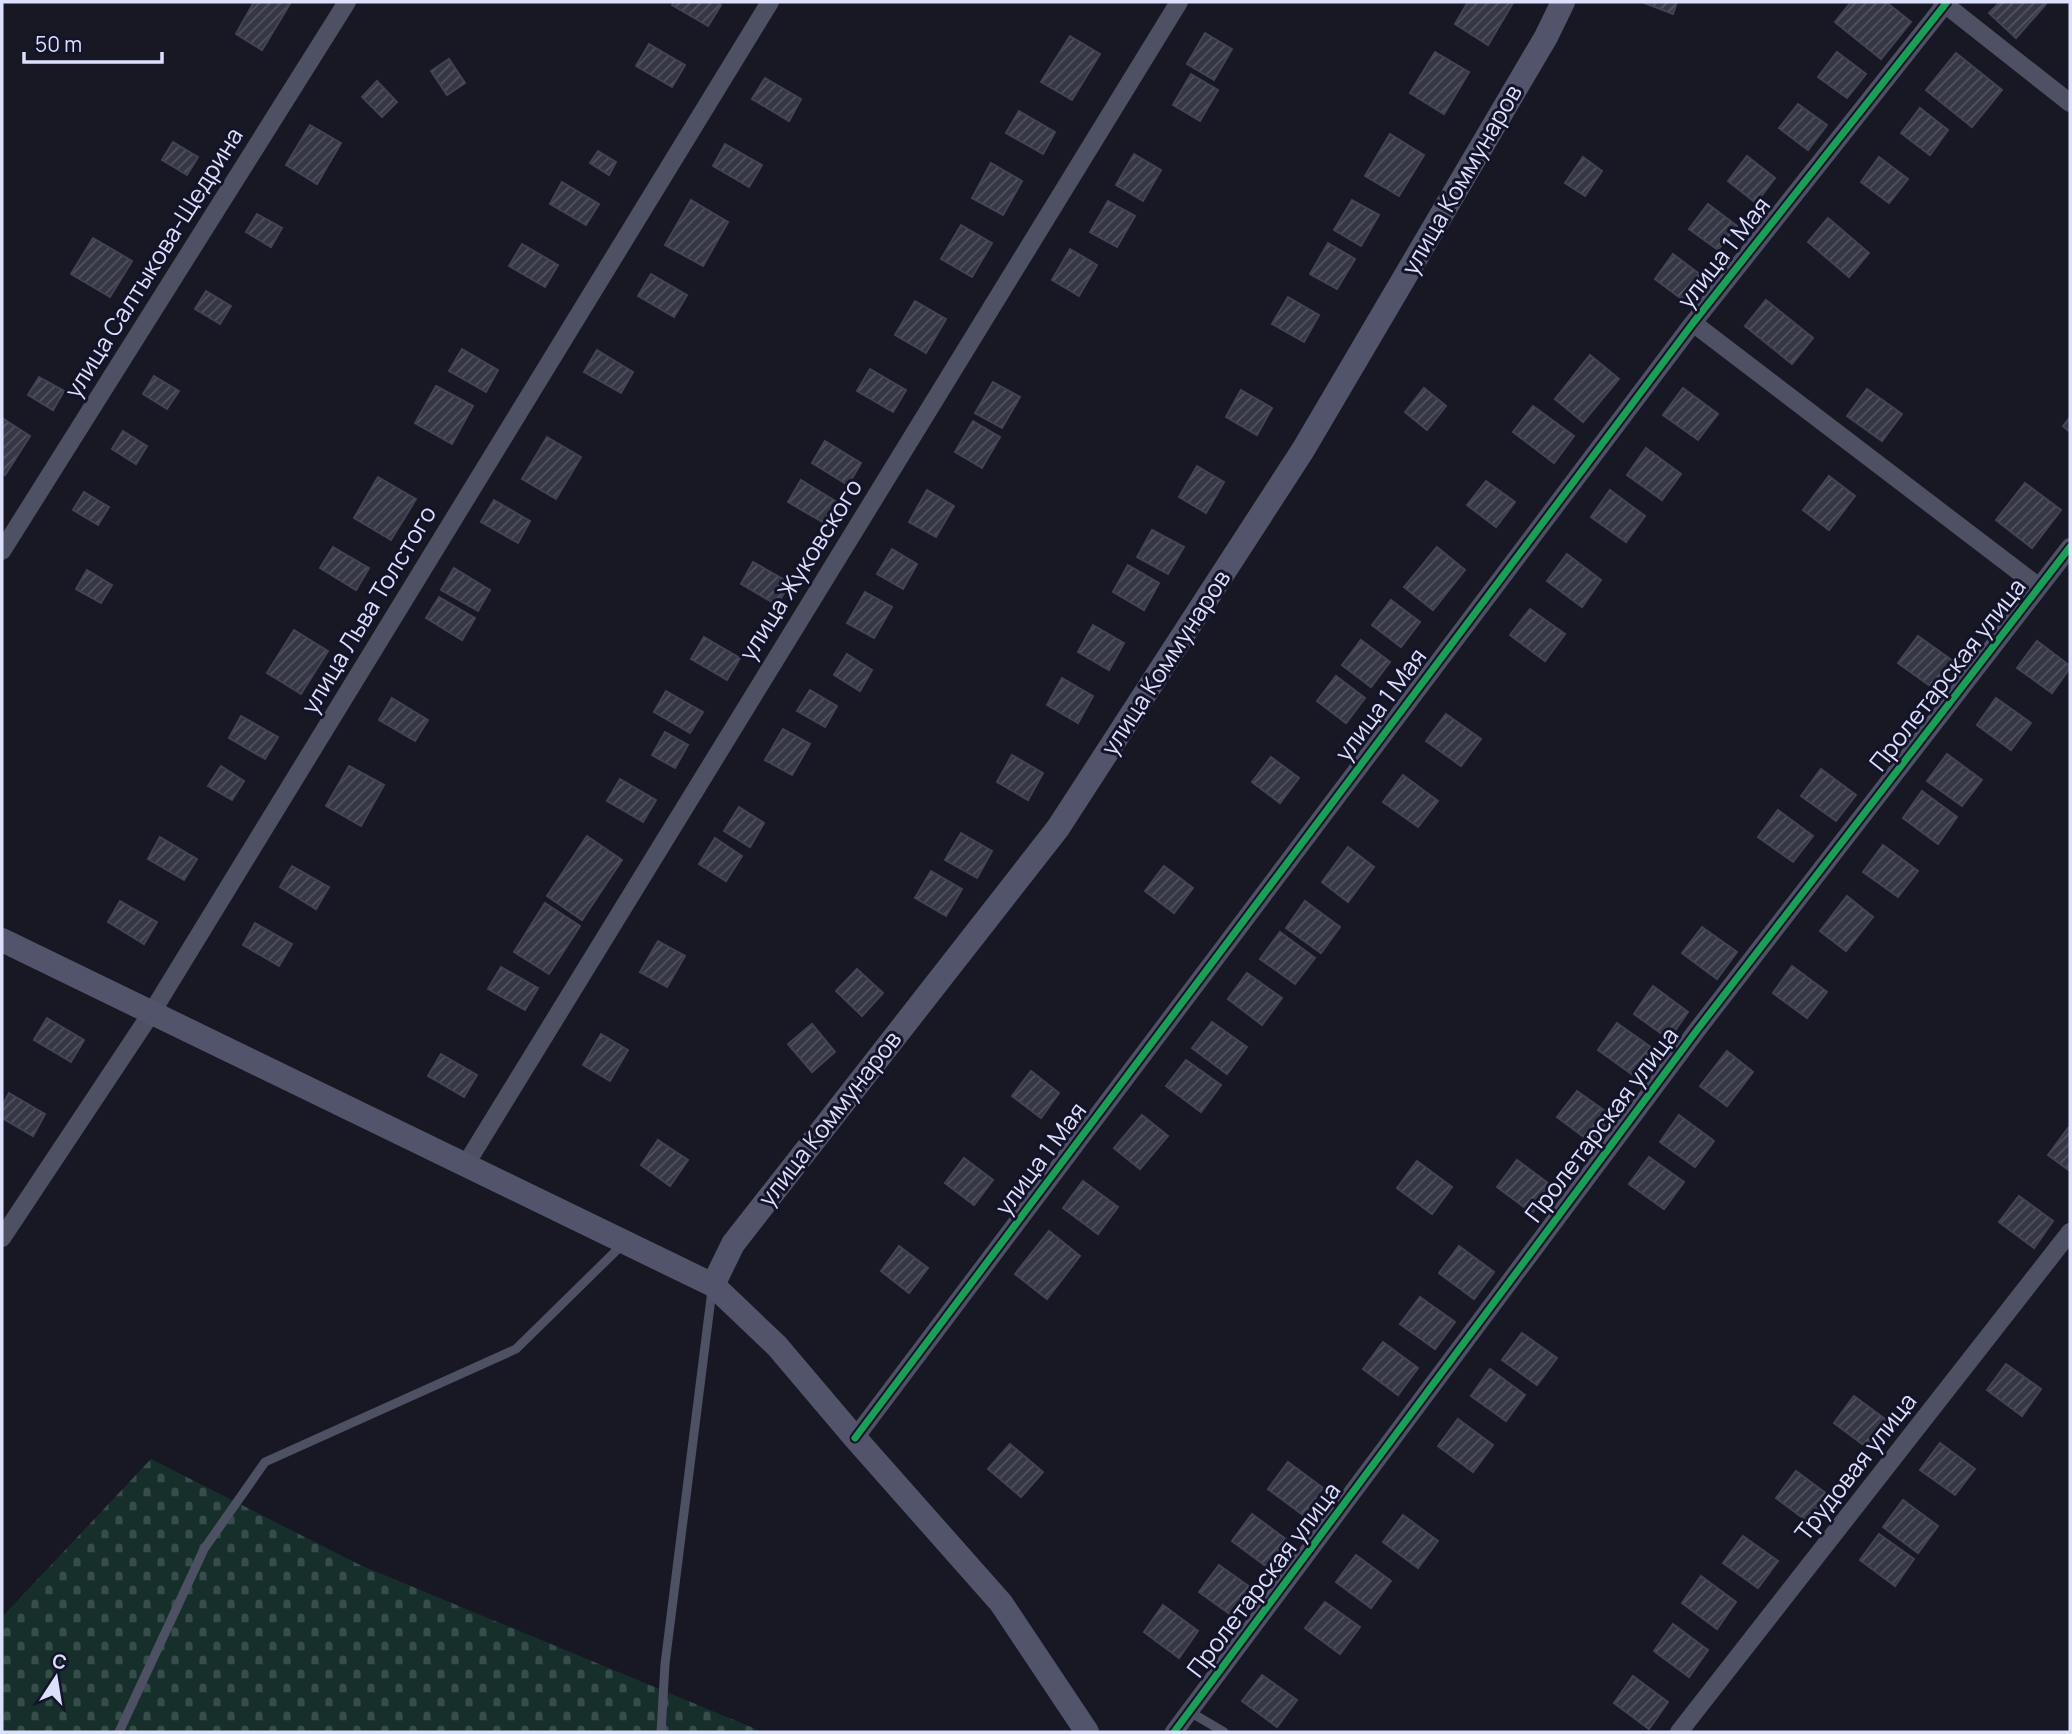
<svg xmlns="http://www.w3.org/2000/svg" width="2072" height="1734" font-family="Manrope,sans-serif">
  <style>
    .cemetery { fill: url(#cemetery-stones) }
    .building { fill: url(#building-hatch); stroke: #434356; stroke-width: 2 }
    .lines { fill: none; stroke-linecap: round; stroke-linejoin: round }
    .service { stroke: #4e5164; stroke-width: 9 }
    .minor { stroke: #4e5164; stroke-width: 18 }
    .secondary { stroke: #51546a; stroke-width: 24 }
    .cycleway-casing { stroke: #131329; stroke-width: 11 }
    .cycleway { stroke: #1a9f57; stroke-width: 7 }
    .labels { text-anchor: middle; stroke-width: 6; stroke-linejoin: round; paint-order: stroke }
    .street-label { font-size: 24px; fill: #dde0fd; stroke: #131329 }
  </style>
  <defs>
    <pattern id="cemetery-stones" width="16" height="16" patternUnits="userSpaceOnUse" patternTransform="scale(1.75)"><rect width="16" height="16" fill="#162f2b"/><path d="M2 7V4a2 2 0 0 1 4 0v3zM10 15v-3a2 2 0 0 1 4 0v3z" fill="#374d4b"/></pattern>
    <pattern id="building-hatch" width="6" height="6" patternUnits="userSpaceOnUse" patternTransform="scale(1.75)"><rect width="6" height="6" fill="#363745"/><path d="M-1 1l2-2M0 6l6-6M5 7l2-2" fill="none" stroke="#535461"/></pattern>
  </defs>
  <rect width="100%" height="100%" fill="#181824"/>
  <path class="cemetery" d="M 151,1459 L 360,1565 L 763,1732 L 2,1732 L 2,1617 Z"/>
  <path class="building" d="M 254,2 L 291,2 L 262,50 L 236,34 Z
    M 674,2 L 716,2 L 721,5 L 708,26 L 672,5 Z
    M 1468,2 L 1511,2 L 1513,3 L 1488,45 L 1455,24 Z
    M 1642,2 L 1677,2 L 1673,14 Z
    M 1851,2 L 1886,2 L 1911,22 L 1881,59 L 1835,22 Z
    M 2000,2 L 2044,2 L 2046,4 L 2016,38 L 1989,13 Z
    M 1205,33 L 1232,49 L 1214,80 L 1187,64 Z
    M 1070,36 L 1100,54 L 1072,100 L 1041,82 Z
    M 649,44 L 685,65 L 672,87 L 636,66 Z
    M 1435,52 L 1469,72 L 1444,114 L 1410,93 Z
    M 1837,52 L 1866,74 L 1847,98 L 1818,77 Z
    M 1956,53 L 2002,90 L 1972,127 L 1926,90 Z
    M 449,59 L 465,83 L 447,95 L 431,71 Z
    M 1191,74 L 1218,90 L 1200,121 L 1173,105 Z
    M 765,78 L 801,99 L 789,121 L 752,99 Z
    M 377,81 L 397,102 L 382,117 L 362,97 Z
    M 1798,104 L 1827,125 L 1808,150 L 1779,128 Z
    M 1920,108 L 1948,130 L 1930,155 L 1901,133 Z
    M 1019,111 L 1055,132 L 1043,154 L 1006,133 Z
    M 310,125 L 341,143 L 317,184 L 286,165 Z
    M 1390,134 L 1424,155 L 1399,196 L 1365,176 Z
    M 173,142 L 198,157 L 187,175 L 162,160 Z
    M 725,144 L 762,165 L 749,187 L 713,166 Z
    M 598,151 L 616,162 L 609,175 L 590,163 Z
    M 1134,154 L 1161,170 L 1143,201 L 1116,185 Z
    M 1747,156 L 1775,178 L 1756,203 L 1728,181 Z
    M 1583,157 L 1602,171 L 1585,196 L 1565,183 Z
    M 1879,157 L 1908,179 L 1889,203 L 1861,182 Z
    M 991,163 L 1022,181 L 1003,215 L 972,198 Z
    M 562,182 L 599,204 L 586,225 L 550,204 Z
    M 691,200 L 728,222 L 703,266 L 665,245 Z
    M 1352,200 L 1379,215 L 1361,246 L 1334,230 Z
    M 1108,201 L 1135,216 L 1117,247 L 1090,232 Z
    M 1708,204 L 1737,226 L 1718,250 L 1689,229 Z
    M 257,214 L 282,228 L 271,247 L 246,232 Z
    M 1828,218 L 1869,253 L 1849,277 L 1808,242 Z
    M 961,225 L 992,243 L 972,277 L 941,259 Z
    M 93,238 L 132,261 L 110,297 L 71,274 Z
    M 1328,243 L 1355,259 L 1337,289 L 1310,274 Z
    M 522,244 L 558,265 L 545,287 L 509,266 Z
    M 1070,249 L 1097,265 L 1079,296 L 1052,280 Z
    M 1673,254 L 1702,276 L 1683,300 L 1655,279 Z
    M 651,274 L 687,295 L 674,317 L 638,296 Z
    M 206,291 L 231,306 L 220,324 L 195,309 Z
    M 1288,297 L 1319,315 L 1304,342 L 1272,324 Z
    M 1766,300 L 1813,338 L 1792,364 L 1745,326 Z
    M 915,301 L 946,319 L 926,353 L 895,335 Z
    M 462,349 L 498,370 L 486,392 L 449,371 Z
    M 597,350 L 633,372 L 621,393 L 584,372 Z
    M 1590,355 L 1619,379 L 1583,422 L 1555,399 Z
    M 870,369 L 906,390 L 893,412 L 857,391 Z
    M 154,376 L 179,391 L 167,409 L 143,394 Z
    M 39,377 L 64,391 L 53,410 L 28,395 Z
    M 993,382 L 1020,397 L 1002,428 L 975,413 Z
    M 436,386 L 473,406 L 452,444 L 415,423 Z
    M 1424,388 L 1446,406 L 1427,430 L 1405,412 Z
    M 1683,388 L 1718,414 L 1698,440 L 1663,415 Z
    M 1867,389 L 1902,414 L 1882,441 L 1847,416 Z
    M 1241,390 L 1272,408 L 1257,435 L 1226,417 Z
    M 1533,406 L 1574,436 L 1554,463 L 1513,432 Z
    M 2070,417 L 2070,432 L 2063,426 Z
    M 2,418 L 30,436 L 5,475 L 2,473 Z
    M 973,421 L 1000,437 L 982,468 L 955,452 Z
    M 123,431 L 147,446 L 136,464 L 112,449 Z
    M 547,437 L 581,457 L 556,499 L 522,479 Z
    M 825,441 L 861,463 L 848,485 L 812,463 Z
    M 1646,448 L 1681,474 L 1662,500 L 1627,475 Z
    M 1197,466 L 1224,482 L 1206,513 L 1179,497 Z
    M 1829,476 L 1855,496 L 1829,530 L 1803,510 Z
    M 378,477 L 416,499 L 391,540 L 354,518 Z
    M 801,480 L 837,502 L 824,523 L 788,502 Z
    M 1486,481 L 1515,502 L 1496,527 L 1467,505 Z
    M 2025,483 L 2061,510 L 2032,548 L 1996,520 Z
    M 927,490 L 954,506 L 936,537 L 909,522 Z
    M 1610,490 L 1645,516 L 1626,542 L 1591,517 Z
    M 84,492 L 109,507 L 98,525 L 73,510 Z
    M 494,500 L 530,521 L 518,543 L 481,522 Z
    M 1152,530 L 1184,547 L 1168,574 L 1137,557 Z
    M 333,547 L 369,568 L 356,590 L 320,568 Z
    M 1437,547 L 1465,570 L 1433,610 L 1404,587 Z
    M 892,549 L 917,564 L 903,589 L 877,574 Z
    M 1567,554 L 1601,580 L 1582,607 L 1547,581 Z
    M 753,562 L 790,583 L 777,605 L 741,584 Z
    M 1128,565 L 1159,583 L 1144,610 L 1113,592 Z
    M 454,568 L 490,590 L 478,611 L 441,590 Z
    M 87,570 L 112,585 L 101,603 L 76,589 Z
    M 865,592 L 892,607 L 874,638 L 847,623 Z
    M 439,597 L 475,618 L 462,640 L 426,618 Z
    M 1391,600 L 1420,622 L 1401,647 L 1372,625 Z
    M 1530,609 L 1565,634 L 1545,661 L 1510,635 Z
    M 1093,625 L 1124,643 L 1109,670 L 1078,652 Z
    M 294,630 L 328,651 L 301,694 L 267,673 Z
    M 1918,636 L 1953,661 L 1933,688 L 1898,663 Z
    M 704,637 L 740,658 L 727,680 L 691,659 Z
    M 1361,640 L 1390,662 L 1371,687 L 1342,665 Z
    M 2037,641 L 2070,666 L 2070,668 L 2052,693 L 2017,668 Z
    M 847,654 L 872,670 L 860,691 L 834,675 Z
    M 1336,676 L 1365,698 L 1346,723 L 1317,701 Z
    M 1062,678 L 1093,696 L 1078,723 L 1047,705 Z
    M 810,690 L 837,706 L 825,727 L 797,711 Z
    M 666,691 L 703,712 L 690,733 L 654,712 Z
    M 392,698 L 428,720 L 415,741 L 379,720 Z
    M 1996,698 L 2031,723 L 2011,750 L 1977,725 Z
    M 1446,714 L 1481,739 L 1461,766 L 1426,741 Z
    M 241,716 L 278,737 L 265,759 L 229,738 Z
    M 783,729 L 810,744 L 792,775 L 765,760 Z
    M 665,732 L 688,745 L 675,768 L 652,755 Z
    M 1947,754 L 1982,780 L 1962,806 L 1927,781 Z
    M 1012,755 L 1043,773 L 1028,800 L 997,782 Z
    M 1271,757 L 1299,778 L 1280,803 L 1252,782 Z
    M 221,766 L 244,781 L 232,800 L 208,786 Z
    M 349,766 L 384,785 L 361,826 L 326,806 Z
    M 1821,769 L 1856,795 L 1836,821 L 1801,796 Z
    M 1403,775 L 1438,801 L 1418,827 L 1383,802 Z
    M 620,779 L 656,800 L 643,822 L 607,801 Z
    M 1922,791 L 1957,817 L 1938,844 L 1903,818 Z
    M 739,807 L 764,823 L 750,847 L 724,831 Z
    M 1778,810 L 1813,836 L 1793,862 L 1758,837 Z
    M 961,833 L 992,851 L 977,878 L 945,860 Z
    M 587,836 L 622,860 L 582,920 L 547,896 Z
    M 160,837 L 197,859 L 184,880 L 148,859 Z
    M 715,838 L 742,856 L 726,881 L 699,864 Z
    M 1883,845 L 1918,871 L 1898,897 L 1863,872 Z
    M 1348,847 L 1374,867 L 1348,902 L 1322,882 Z
    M 292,866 L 329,887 L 316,909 L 280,887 Z
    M 1164,866 L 1193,888 L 1174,913 L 1145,891 Z
    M 931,871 L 962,889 L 946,916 L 915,898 Z
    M 1847,896 L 1873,917 L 1846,951 L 1820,931 Z
    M 120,901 L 157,922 L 144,944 L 108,922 Z
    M 1305,901 L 1340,927 L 1321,953 L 1286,928 Z
    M 545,903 L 580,926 L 549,974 L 514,952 Z
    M 255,923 L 292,944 L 279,966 L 243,945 Z
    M 1702,927 L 1737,952 L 1717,979 L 1682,953 Z
    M 1280,932 L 1315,958 L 1295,984 L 1260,959 Z
    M 658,941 L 685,956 L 667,987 L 640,972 Z
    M 1792,966 L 1827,992 L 1807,1018 L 1773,993 Z
    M 501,967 L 538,988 L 525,1010 L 488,989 Z
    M 857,969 L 883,993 L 862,1016 L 836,991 Z
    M 1247,973 L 1282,998 L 1262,1025 L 1228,999 Z
    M 1653,986 L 1688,1012 L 1669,1039 L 1634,1014 Z
    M 47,1018 L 84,1040 L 71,1062 L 34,1040 Z
    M 1212,1022 L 1247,1047 L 1227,1074 L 1192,1048 Z
    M 1617,1023 L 1652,1048 L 1633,1075 L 1598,1050 Z
    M 812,1024 L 835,1052 L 812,1072 L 788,1044 Z
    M 601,1034 L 628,1050 L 610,1081 L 583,1065 Z
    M 1727,1051 L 1753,1072 L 1727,1106 L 1700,1086 Z
    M 441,1054 L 477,1075 L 464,1097 L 428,1076 Z
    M 1186,1060 L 1221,1085 L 1201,1112 L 1166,1086 Z
    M 1031,1071 L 1059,1093 L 1041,1118 L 1012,1096 Z
    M 1577,1091 L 1612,1116 L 1592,1143 L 1557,1117 Z
    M 9,1093 L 45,1114 L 33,1136 L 2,1118 L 2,1106 Z
    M 1142,1115 L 1168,1136 L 1140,1169 L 1114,1148 Z
    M 1679,1115 L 1714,1141 L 1695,1167 L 1660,1142 Z
    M 2068,1128 L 2070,1130 L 2070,1171 L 2048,1155 Z
    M 658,1140 L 688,1160 L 670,1186 L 641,1165 Z
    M 1649,1157 L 1684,1182 L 1664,1209 L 1629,1184 Z
    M 964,1158 L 993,1180 L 974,1205 L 945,1183 Z
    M 1517,1160 L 1552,1186 L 1532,1213 L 1497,1187 Z
    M 1417,1161 L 1452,1187 L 1432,1214 L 1397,1188 Z
    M 1083,1181 L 1118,1207 L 1098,1234 L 1063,1208 Z
    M 2019,1196 L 2053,1221 L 2034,1248 L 1999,1222 Z
    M 1049,1231 L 1080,1256 L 1047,1299 L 1015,1274 Z
    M 899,1246 L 928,1268 L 909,1293 L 881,1271 Z
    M 1459,1246 L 1494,1272 L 1474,1299 L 1439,1273 Z
    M 1420,1297 L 1455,1322 L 1435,1349 L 1400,1324 Z
    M 1522,1333 L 1557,1358 L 1537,1385 L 1502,1360 Z
    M 1383,1342 L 1418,1368 L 1398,1395 L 1363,1369 Z
    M 2006,1364 L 2041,1389 L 2022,1416 L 1987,1390 Z
    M 1490,1369 L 1525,1395 L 1506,1421 L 1471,1396 Z
    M 1854,1396 L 1889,1422 L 1869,1449 L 1834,1423 Z
    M 1458,1419 L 1493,1445 L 1473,1472 L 1438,1446 Z
    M 1940,1443 L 1975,1469 L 1955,1495 L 1920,1470 Z
    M 1010,1444 L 1043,1472 L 1021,1497 L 988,1469 Z
    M 1288,1462 L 1323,1488 L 1303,1515 L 1268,1489 Z
    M 1796,1471 L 1831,1497 L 1811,1524 L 1776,1498 Z
    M 1903,1500 L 1938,1526 L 1918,1553 L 1883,1527 Z
    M 1252,1514 L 1287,1540 L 1267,1567 L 1232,1541 Z
    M 1403,1515 L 1438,1541 L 1418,1568 L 1383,1542 Z
    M 1879,1534 L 1914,1559 L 1895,1586 L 1860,1560 Z
    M 1743,1536 L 1778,1561 L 1758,1588 L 1723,1563 Z
    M 1356,1555 L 1391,1581 L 1371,1608 L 1336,1582 Z
    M 1219,1565 L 1254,1590 L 1234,1617 L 1199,1592 Z
    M 1701,1576 L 1736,1602 L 1717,1629 L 1682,1603 Z
    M 1325,1602 L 1360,1627 L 1340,1654 L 1305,1628 Z
    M 1163,1605 L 1198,1631 L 1179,1658 L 1144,1632 Z
    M 1673,1624 L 1708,1650 L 1689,1677 L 1654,1651 Z
    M 1262,1675 L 1297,1700 L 1277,1727 L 1242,1701 Z
    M 1633,1676 L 1668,1702 L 1649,1729 L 1614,1703 Z"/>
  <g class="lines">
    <path class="service" d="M 1190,1712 L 1224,1732
      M 119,1732 L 204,1549 L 265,1462 L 516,1349 L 623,1244
      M 661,1732 L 665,1664 L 712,1290"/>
    <path class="minor" d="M 1942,2 L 2070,103
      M 1693,323 L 2039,587
      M 2,551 L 347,2
      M 466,1164 L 1179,2
      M 2,1238 L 152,1012 L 770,2
      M 855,1438 L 1693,323 L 1947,2
      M 1174,1732 L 1697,1030 L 2070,547
      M 1679,1732 L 2070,1232"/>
    <path class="secondary" d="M 2,940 L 713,1285 L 777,1346 L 855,1438 L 1001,1603 L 1087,1732
      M 713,1285 L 733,1244 L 1058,828 L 1303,450 L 1546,37 L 1563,2"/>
    <g class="cycleway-casing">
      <path id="cycleway" d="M 855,1438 L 1693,323 L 1947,2
        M 1174,1732 L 1697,1030 L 2070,547"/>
    </g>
    <use href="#cycleway" class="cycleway"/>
  </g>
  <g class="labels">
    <g class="street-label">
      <text transform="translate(1462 180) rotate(-60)" y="8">улица Коммунаров</text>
      <text transform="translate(1724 253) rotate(-52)" y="8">улица 1 Мая</text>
      <text transform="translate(154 263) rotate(-58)" y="8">улица Салтыкова-Щедрина</text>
      <text transform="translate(801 570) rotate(-58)" y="8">улица Жуковского</text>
      <text transform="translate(369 610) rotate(-59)" y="8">улица Льва Толстого</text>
      <text transform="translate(1166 663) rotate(-57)" y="8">улица Коммунаров</text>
      <text transform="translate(1948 675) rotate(-52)" y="8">Пролетарская улица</text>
      <text transform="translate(1381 705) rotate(-53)" y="8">улица 1 Мая</text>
      <text transform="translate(830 1119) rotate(-52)" y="8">улица Коммунаров</text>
      <text transform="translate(1602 1125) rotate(-53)" y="8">Пролетарская улица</text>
      <text transform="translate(1041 1159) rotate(-53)" y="8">улица 1 Мая</text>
      <text transform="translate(1856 1467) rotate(-52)" y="8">Трудовая улица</text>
      <text transform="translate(1264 1580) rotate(-53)" y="8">Пролетарская улица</text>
    </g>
  </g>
  <rect width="2072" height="1734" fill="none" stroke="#dde0fd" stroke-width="7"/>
  <g transform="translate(56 1678) rotate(12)" stroke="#131329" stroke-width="5" paint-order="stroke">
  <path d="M0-5L12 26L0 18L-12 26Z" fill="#dde0fd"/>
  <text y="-10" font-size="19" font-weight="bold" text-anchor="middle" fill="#dde0fd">С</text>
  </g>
  <path d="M24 52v10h138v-10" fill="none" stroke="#dde0fd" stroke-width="3.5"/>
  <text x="35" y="52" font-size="21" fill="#dde0fd" stroke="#131329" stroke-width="5" paint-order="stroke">50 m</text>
</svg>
